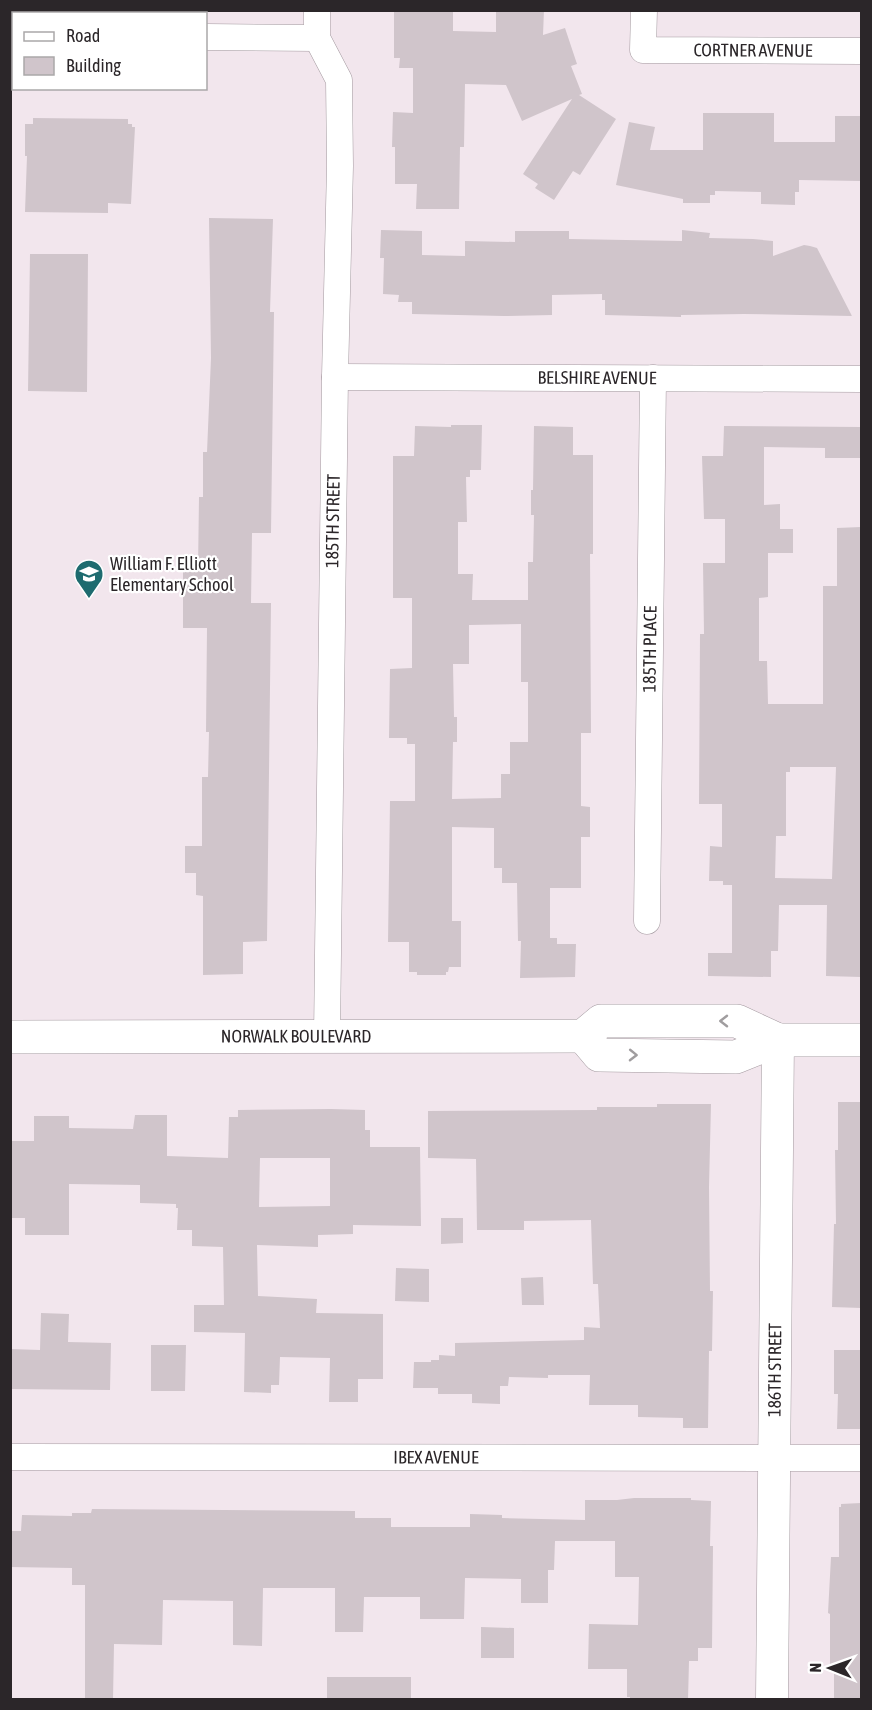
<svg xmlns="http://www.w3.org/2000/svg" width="872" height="1710" font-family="'Asap Condensed',sans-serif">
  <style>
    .building { fill: #d0c5cb; fill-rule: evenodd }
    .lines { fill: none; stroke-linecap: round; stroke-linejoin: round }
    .minor-casing { stroke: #a3999f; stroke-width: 27 }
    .tertiary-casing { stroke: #a3999f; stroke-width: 33 }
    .secondary-casing { stroke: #a3999f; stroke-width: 34 }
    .minor { stroke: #fff; stroke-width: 26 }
    .tertiary { stroke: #fff; stroke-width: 32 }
    .secondary { stroke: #fff; stroke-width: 33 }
    .oneway { stroke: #a09d9f }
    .labels { text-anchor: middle; stroke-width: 4.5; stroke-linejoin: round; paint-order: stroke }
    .street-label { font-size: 18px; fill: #2b2629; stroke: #fff }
    .poi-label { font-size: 18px; fill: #2b2629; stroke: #fff; text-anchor: start }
  </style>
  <rect width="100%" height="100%" fill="#f2e6ed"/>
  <path class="building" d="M 394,10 L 453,10 L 453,31 L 496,32 L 496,10 L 544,10 L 543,35 L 565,28 L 577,64 L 571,66 L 582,94 L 579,95 L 616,119 L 580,175 L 573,171 L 554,200 L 535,188 L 538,184 L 523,174 L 572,99 L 522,121 L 506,85 L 465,84 L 464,147 L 460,147 L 459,209 L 416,209 L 417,184 L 395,184 L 395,147 L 392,147 L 393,112 L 413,113 L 413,68 L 399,68 L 400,58 L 394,58 Z
    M 703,113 L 774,113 L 774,142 L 835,142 L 835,116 L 861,116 L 861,181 L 799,180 L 799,192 L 795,192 L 795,205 L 761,204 L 761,192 L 715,191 L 715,195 L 710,195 L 710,203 L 683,203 L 683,199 L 616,185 L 629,122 L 655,127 L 650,150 L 703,150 Z
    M 33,118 L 128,119 L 128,124 L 132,124 L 132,127 L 135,127 L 131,204 L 108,203 L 108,213 L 25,212 L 27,156 L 25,156 L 25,124 L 33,124 Z
    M 209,218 L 273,219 L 270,312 L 274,312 L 271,533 L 252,533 L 251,603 L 271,603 L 267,941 L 243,942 L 243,974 L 203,975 L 203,896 L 196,895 L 196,873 L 185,873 L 185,846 L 202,846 L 202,777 L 208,777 L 209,732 L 206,732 L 207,628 L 183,628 L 183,571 L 198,571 L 199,497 L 203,497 L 203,452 L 207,452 L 211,358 Z
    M 381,230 L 422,231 L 422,255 L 465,256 L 465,241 L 515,242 L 515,231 L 569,231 L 569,239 L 682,241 L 682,230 L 710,233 L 709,238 L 753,239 L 773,241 L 773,256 L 804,245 L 810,246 L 817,248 L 852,316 L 744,314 L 681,315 L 681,317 L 605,315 L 605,300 L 602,300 L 602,294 L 552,295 L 552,315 L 504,316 L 412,314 L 412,302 L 398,302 L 399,295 L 383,294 L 384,258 L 380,258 Z
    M 30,254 L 88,254 L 87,392 L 28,391 Z
    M 451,425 L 482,425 L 481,470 L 470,470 L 470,477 L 466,477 L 467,522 L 458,522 L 458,574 L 473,574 L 472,600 L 528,600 L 528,562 L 533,562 L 534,515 L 531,515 L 531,490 L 533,490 L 534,426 L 573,427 L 573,455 L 593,455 L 593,554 L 590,554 L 591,733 L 581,733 L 581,806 L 590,807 L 590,837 L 581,837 L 581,888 L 550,888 L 550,938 L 557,938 L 557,944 L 576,944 L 575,977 L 520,978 L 521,941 L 518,941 L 517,883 L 502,883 L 502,868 L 494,868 L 494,828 L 452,827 L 452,921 L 461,921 L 461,967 L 449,967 L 448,972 L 446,972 L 446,975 L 417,975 L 417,972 L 409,972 L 409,942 L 388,942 L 390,801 L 415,801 L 415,744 L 407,744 L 407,738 L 389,738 L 390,669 L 412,668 L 412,598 L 393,598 L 393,456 L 414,456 L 415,426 L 451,427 ZM 521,624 L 521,682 L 528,682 L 528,742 L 510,742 L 510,774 L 501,774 L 501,798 L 452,799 L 453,742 L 457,742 L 457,717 L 454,717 L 453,664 L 469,664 L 469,625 Z
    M 724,426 L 861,427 L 861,458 L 825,458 L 825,448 L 764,447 L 764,505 L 780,504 L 780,529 L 793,529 L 793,553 L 768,553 L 768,597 L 759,598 L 759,661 L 767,661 L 768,704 L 823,704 L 823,586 L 837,586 L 837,528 L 861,527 L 861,977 L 826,976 L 827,905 L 779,905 L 778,951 L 771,951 L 771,977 L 708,976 L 708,953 L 732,953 L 732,885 L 723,885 L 723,881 L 709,881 L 710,846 L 722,847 L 722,804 L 699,804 L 700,634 L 704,634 L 703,563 L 725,563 L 725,519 L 704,519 L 702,456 L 723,456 ZM 790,767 L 836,767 L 832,879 L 775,878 L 776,836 L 786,836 L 786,772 L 790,772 Z
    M 838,1102 L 861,1102 L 861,1308 L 832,1307 L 834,1224 L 836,1224 L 835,1150 L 838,1150 Z
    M 657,1104 L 711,1104 L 709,1187 L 710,1291 L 713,1291 L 712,1351 L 709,1351 L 708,1428 L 683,1428 L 683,1418 L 638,1417 L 638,1405 L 589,1405 L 590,1375 L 548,1375 L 548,1378 L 509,1377 L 508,1386 L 500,1386 L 500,1404 L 472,1403 L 472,1394 L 438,1394 L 438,1388 L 413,1388 L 414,1362 L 431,1362 L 431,1360 L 439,1360 L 439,1355 L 455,1356 L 455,1343 L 584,1340 L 584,1327 L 600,1328 L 598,1284 L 593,1284 L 591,1220 L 524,1221 L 524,1230 L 477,1230 L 476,1159 L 428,1158 L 428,1111 L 597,1110 L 597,1107 L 657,1107 Z
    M 331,1109 L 365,1110 L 365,1130 L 370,1130 L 370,1147 L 420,1147 L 421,1226 L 353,1225 L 353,1234 L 318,1235 L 318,1247 L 257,1245 L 258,1296 L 317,1299 L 316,1313 L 383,1314 L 383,1379 L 358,1379 L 358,1402 L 329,1402 L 330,1358 L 280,1357 L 279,1385 L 271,1385 L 271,1393 L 244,1392 L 245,1333 L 194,1332 L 194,1305 L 224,1305 L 223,1247 L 192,1246 L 192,1230 L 177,1230 L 178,1208 L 176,1208 L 176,1204 L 140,1203 L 140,1185 L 69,1184 L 69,1235 L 25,1235 L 25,1218 L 10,1218 L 10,1141 L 34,1141 L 34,1116 L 69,1116 L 69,1128 L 133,1129 L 135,1115 L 167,1115 L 167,1156 L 228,1158 L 229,1117 L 238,1117 L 238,1110 ZM 260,1158 L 330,1158 L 330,1206 L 259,1207 Z
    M 441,1218 L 463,1218 L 463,1243 L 441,1244 Z
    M 396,1268 L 429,1269 L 429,1302 L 395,1301 Z
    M 543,1277 L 544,1305 L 522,1305 L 521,1278 Z
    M 41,1313 L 69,1314 L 68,1342 L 111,1343 L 110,1390 L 10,1389 L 10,1349 L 40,1350 Z
    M 151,1345 L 186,1345 L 185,1391 L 151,1391 Z
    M 834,1350 L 861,1350 L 861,1429 L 837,1429 L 838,1394 L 834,1394 Z
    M 634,1498 L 691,1498 L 691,1500 L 711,1501 L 710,1546 L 713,1546 L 712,1648 L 698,1648 L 698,1661 L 689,1661 L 688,1700 L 630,1700 L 630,1697 L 627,1697 L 627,1669 L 588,1669 L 589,1624 L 638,1625 L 639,1577 L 615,1577 L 615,1541 L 555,1541 L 554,1570 L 548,1570 L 548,1603 L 521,1603 L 521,1579 L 465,1578 L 464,1619 L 420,1619 L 420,1597 L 364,1597 L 363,1632 L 335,1632 L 335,1588 L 263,1588 L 262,1646 L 233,1645 L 233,1601 L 163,1600 L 162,1645 L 114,1644 L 113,1700 L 85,1700 L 85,1585 L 72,1585 L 72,1568 L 10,1567 L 10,1531 L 21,1531 L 22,1515 L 72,1516 L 72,1513 L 91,1513 L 92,1509 L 355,1511 L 355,1518 L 391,1518 L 391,1527 L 470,1527 L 470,1514 L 502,1515 L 502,1518 L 585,1520 L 585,1500 L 617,1500 Z
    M 861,1503 L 861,1700 L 834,1700 L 834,1669 L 830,1669 L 830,1614 L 828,1613 L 831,1557 L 839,1557 L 839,1507 L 841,1507 L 841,1504 Z
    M 481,1627 L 514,1628 L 514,1658 L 481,1658 Z
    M 327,1677 L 411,1677 L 411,1700 L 327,1700 Z"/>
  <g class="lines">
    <g class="minor-casing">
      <g id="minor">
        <path d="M 317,10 L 317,38 L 339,80 L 340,166 L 335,377 L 327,1036"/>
        <path id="s1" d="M 644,10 L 643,50 L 862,51"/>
        <path d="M 10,36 L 14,36"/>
        <path d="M 206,37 L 317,38"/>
        <path id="s2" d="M 335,377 L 862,379"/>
        <path id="s3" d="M 647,921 L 653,378"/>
        <path id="s4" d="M 10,1457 L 862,1458"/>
      </g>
    </g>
    <g class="tertiary-casing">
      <g id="tertiary">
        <path id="s5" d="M 772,1700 L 778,1040"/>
      </g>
    </g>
    <g class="secondary-casing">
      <g id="secondary">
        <path d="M 583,1036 L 599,1055 L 736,1057 L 778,1040 L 862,1040"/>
        <path id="s6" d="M 10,1037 L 583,1036 L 601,1021 L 737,1021 L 778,1040"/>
      </g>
    </g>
    <use href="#minor" class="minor"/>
    <use href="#tertiary" class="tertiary"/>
    <use href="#secondary" class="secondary"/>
  </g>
  <defs><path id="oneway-chevron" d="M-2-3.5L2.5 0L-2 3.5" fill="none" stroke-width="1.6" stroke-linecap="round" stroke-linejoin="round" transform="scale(1.5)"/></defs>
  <g class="oneway">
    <use href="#oneway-chevron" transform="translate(724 1021) rotate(180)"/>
    <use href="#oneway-chevron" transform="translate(633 1055) rotate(1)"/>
  </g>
  <defs>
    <g id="school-pin" transform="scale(1.5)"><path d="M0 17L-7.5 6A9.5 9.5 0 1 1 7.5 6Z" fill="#1e6b6f" stroke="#fff"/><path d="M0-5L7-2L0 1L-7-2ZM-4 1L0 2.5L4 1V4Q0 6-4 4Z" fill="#fff"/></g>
  </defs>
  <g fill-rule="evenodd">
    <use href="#school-pin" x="89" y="574"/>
  </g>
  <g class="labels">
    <g class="street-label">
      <text dy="6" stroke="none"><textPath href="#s1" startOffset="150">CORTNER AVENUE</textPath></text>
      <text dy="6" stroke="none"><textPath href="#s2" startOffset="262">BELSHIRE AVENUE</textPath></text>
      <text transform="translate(333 521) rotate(-89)" y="6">185TH STREET</text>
      <text dy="6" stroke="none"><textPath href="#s3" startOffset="272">185TH PLACE</textPath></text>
      <text dy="6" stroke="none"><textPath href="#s6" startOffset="286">NORWALK BOULEVARD</textPath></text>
      <text dy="6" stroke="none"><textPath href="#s5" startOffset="330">186TH STREET</textPath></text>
      <text dy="6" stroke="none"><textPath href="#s4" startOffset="426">IBEX AVENUE</textPath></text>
    </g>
    <g class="poi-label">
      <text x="110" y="570">William F. Elliott<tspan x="110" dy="21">Elementary School</tspan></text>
    </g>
  </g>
  <rect width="872" height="1710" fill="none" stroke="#2b2629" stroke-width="24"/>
  <rect x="12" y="12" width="195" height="78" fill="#ffffff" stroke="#aaa8a9" stroke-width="1.5"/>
  <rect x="24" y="32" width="30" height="9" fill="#ffffff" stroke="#aaa8a9" stroke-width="1.5"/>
  <text x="66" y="42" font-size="18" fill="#2b2629">Road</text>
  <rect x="24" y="57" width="30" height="18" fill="#d0c5cb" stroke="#aaa8a9" stroke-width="1.5"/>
  <text x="66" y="72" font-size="18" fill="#2b2629">Building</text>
  <g transform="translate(830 1668) rotate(271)" stroke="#ffffff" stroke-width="4.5" paint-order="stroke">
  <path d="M0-4.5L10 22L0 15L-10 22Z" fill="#2b2629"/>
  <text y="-9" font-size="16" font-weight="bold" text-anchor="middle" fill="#2b2629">N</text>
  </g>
</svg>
